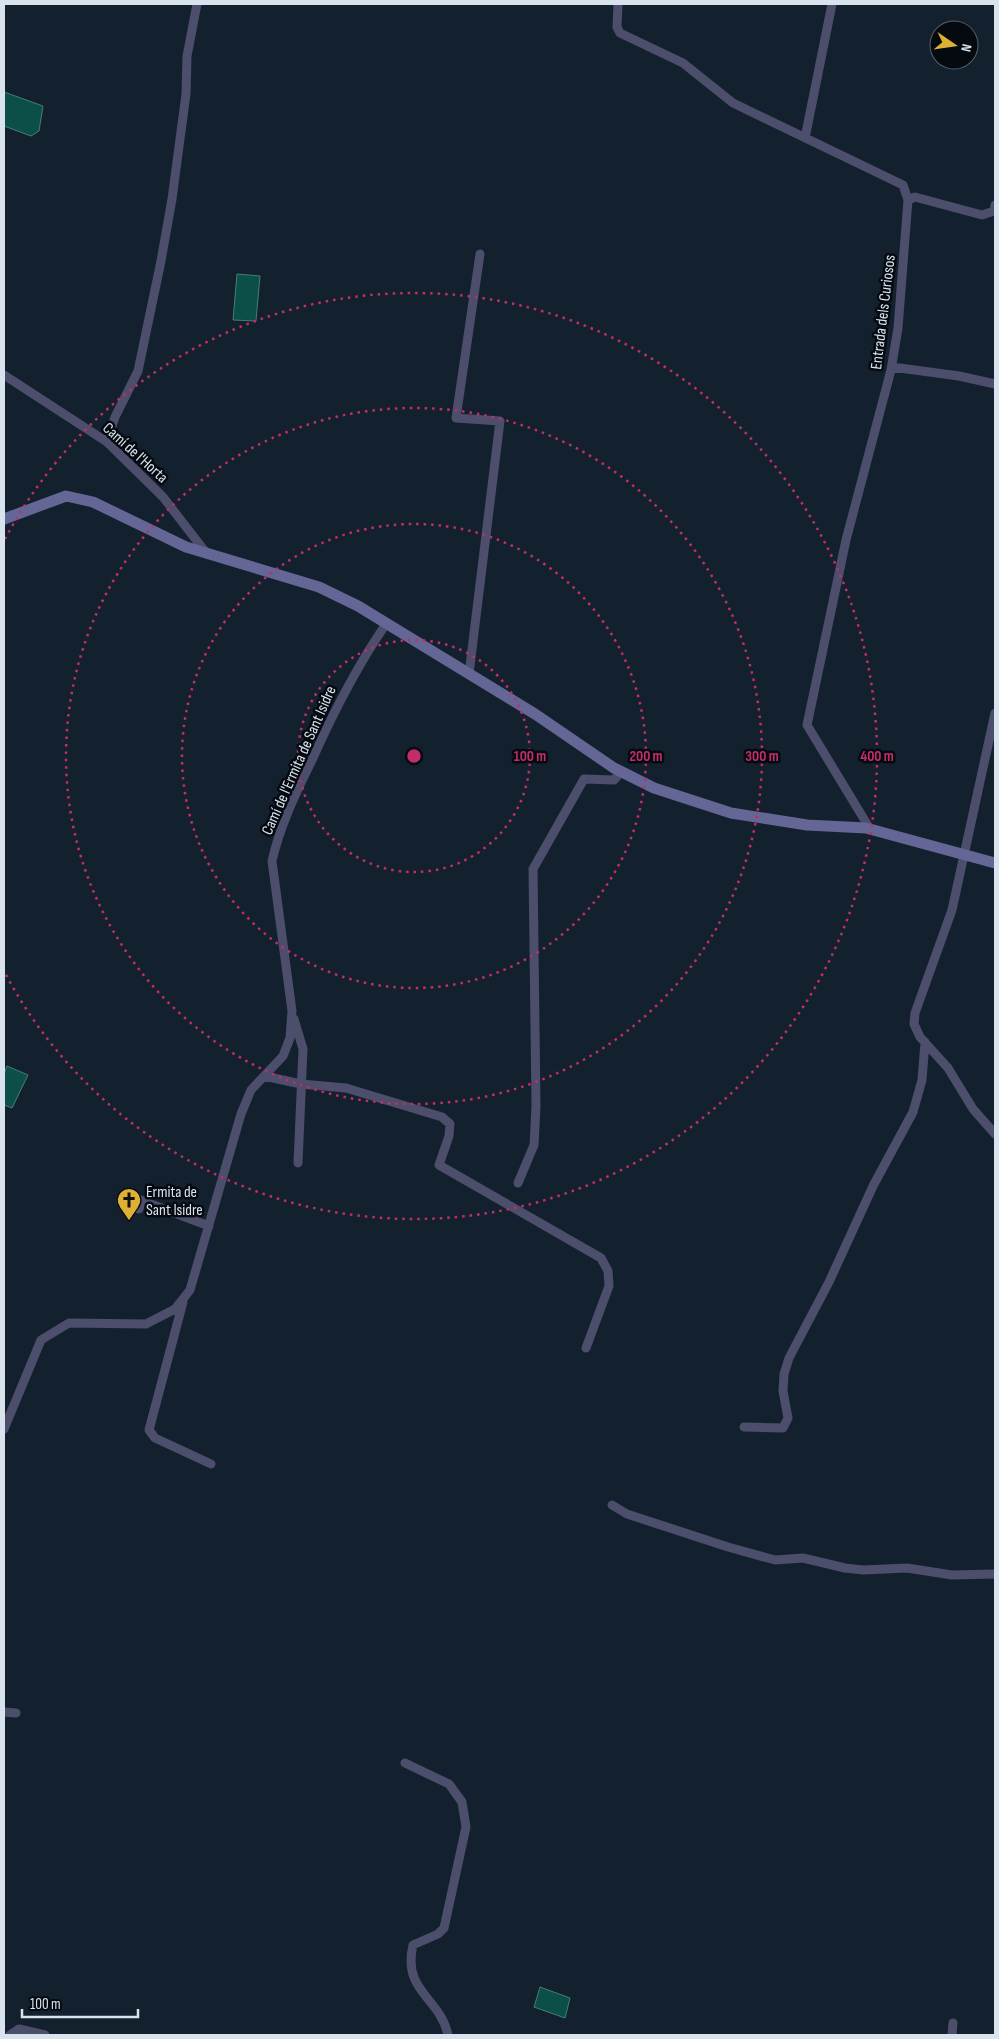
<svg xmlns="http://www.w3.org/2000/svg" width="999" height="2039" font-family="'Sofia Sans Condensed',sans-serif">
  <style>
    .water { fill: #0b4f48; stroke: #497b7a }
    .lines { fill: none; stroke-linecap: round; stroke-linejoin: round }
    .street { stroke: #4c4e6b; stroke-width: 9 }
    .secondary { stroke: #646795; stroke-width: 11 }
    .ring { fill: none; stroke: #c42c6a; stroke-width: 2.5; stroke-dasharray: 2.5 5 }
    .labels { text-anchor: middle; stroke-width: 5; stroke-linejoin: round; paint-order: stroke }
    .street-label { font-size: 16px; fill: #d9e3ed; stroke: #050a11 }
    .poi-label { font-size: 16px; fill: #d9e3ed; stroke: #050a11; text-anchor: start }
    .centre { fill: #c42c6a; stroke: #050a11; stroke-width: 2.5 }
    .ring-label { font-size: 15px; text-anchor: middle; font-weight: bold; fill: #c42c6a; stroke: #050a11; stroke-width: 5; stroke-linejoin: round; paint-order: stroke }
  </style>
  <rect width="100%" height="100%" fill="#13212f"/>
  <path class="water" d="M 4,92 L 43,106 L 39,131 L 31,136 L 4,126 Z
    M 237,274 L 260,276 L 256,321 L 233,320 Z
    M 7,1066 L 28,1075 L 12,1108 L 4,1105 L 4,1074 Z
    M 540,1987 L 570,1998 L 565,2018 L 534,2007 Z"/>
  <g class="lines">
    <path class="street" d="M 618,4 L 617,27 L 620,33 L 683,63 L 733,103 L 903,185 L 908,200 L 898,328 L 891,370 L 846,540 L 807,725 L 870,829
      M 805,138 L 832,4
      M 908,200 L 915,197 L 982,215 L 994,211 L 995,205
      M 892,367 L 959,376 L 995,384
      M 4,375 L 107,442 L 163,497 L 207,554
      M 107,442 L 115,417 L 138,371 L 161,261 L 172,199 L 186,94 L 187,56 L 197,4
      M 469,674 L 500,421 L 456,418 L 480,254
      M 995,713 L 952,910 L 915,1013 L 914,1024 L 920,1037 L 948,1068 L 973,1109 L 995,1134
      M 294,1019 L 303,1049 L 298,1163
      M 264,1076 L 301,1084 L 346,1088 L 442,1117 L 450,1124 L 449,1136 L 439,1165 L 601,1258 L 608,1271 L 609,1286 L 586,1348
      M 518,1183 L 534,1145 L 536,1106 L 533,869 L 584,779 L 614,780 L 622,771
      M 142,1201 L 139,1209 L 121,1202 L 123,1196 L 127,1195 L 209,1226
      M 183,1302 L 149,1430 L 155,1438 L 211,1464
      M 744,1427 L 783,1428 L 788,1418 L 783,1391 L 784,1374 L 789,1358 L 829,1282 L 873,1186 L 913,1112 L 922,1080 L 925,1042
      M 4,1429 L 41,1340 L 69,1323 L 146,1324 L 175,1309 L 190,1290 L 241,1114 L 251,1090 L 283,1056 L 290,1038 L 292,1011 L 272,861 C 280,825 297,791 313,758 C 334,711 357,666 386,624
      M 612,1505 L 627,1514 L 728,1547 L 775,1560 L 803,1558 L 845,1568 L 863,1570 L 907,1568 L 952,1575 L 995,1574
      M 4,1712 L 16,1713
      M 405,1763 L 449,1784 L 462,1802 L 466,1827 L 444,1928 L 438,1934 L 413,1945 C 402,1992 440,1997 448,2035
      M 10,2035 L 19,2029 L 45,2035
      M 952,2035 L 953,2023"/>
    <path class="secondary" d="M 4,519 L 66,496 L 93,502 L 186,547 L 319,587 L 358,606 L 535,714 L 614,768 L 654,788 L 731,813 L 807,825 L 866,828 L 995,863"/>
  </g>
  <g class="ring">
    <circle cx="414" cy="756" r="116"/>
    <circle cx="414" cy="756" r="232"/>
    <circle cx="414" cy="756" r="348"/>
    <path d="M5 539A463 463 0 1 1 5 973"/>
  </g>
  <defs>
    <g id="church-pin" transform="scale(1.25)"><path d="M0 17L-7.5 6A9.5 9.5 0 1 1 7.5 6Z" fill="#ddb133" stroke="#050a11"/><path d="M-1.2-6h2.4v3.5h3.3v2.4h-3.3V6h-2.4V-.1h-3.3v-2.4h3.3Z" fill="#111"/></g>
  </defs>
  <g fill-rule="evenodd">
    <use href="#church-pin" x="129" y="1200"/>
  </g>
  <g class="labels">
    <g class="street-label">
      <text transform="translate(882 312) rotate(-83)" y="6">Entrada dels Curiosos</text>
      <text transform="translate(136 452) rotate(42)" y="6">Camí de l'Horta</text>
      <text transform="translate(298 760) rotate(-66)" y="6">Camí de l'Ermita de Sant Isidre</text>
    </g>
    <g class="poi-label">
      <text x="146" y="1197">Ermita de<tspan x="146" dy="18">Sant Isidre</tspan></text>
    </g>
  </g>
  <circle cx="414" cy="756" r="8" class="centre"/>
  <g class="ring-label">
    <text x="530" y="761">100 m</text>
    <text x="646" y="761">200 m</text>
    <text x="762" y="761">300 m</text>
    <text x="877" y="761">400 m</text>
  </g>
  <rect width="999" height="2039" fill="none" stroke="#d9e3ed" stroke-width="10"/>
  <g transform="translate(954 45) rotate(103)"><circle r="24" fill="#050a11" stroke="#5a6169"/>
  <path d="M0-4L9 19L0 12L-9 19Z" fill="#ddb133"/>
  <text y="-8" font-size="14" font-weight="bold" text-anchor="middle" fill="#d9e3ed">N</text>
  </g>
  <path d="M22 2009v8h116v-8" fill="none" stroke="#d9e3ed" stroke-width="2.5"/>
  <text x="30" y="2009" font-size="15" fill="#d9e3ed" stroke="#050a11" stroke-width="4" paint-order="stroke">100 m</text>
</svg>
